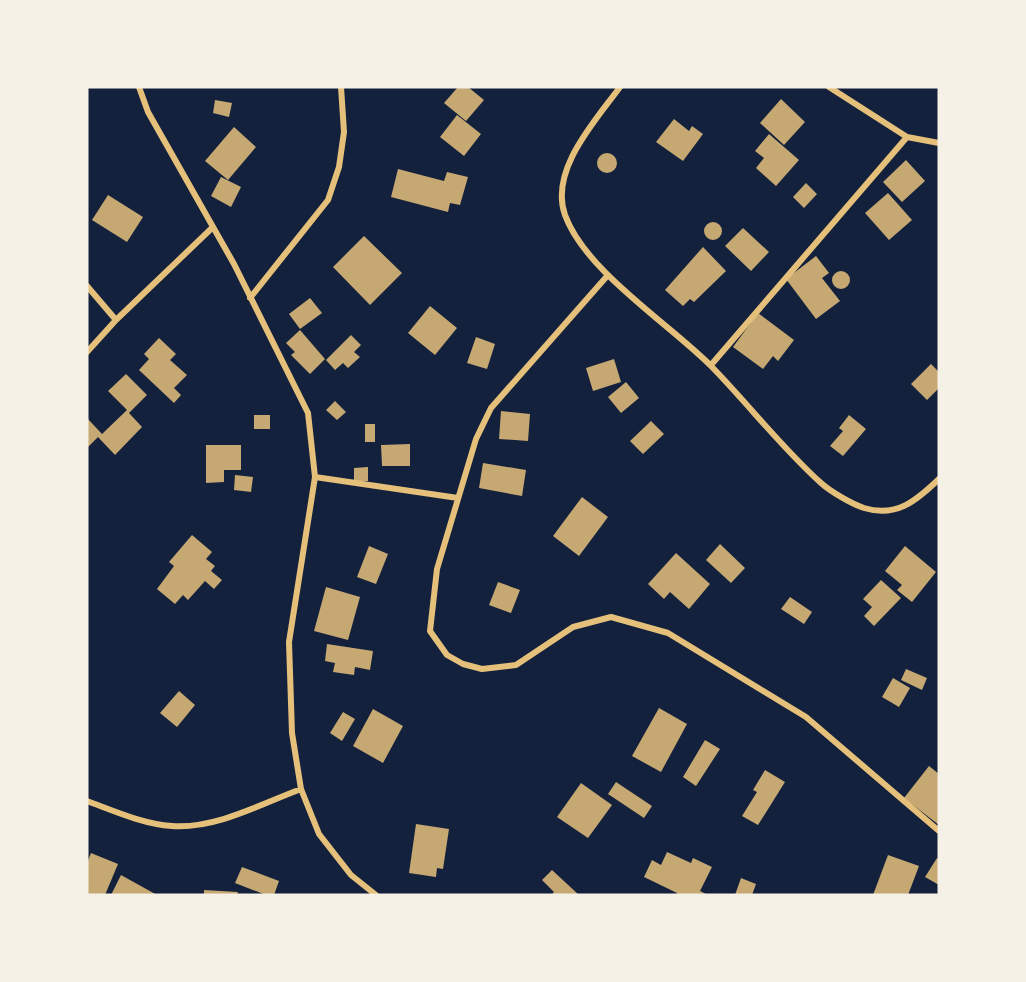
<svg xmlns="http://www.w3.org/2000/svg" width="1026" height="982" font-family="'Space Grotesk',sans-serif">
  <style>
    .building { fill: #c6a872 }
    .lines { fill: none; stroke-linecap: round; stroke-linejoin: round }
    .minor { stroke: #e5c07b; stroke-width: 6 }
  </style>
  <rect width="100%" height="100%" fill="#14213d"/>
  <path class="building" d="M 458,87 L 468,87 L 484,100 L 466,121 L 444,103 Z
    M 781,99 L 805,122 L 784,145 L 760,123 Z
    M 215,100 L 232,103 L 229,117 L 213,113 Z
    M 457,115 L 481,134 L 464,156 L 440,137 Z
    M 674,119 L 689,131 L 692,126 L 703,134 L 683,161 L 656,142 Z
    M 234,127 L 256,147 L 228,180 L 205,161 Z
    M 769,134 L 799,160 L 776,186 L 756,168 L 764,158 L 755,151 Z
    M597 163a10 10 0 1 1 20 0a10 10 0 1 1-20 0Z
    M 906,160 L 925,181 L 902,202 L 883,182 Z
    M 398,169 L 444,181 L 447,172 L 468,177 L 460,205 L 450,203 L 448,212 L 391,197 Z
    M 221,177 L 241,187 L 231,207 L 211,196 Z
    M 806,183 L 817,194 L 804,208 L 793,197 Z
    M 888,193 L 912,220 L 889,240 L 865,213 Z
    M 108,195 L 143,217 L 127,242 L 92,220 Z
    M704 231a9 9 0 1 1 18 0a9 9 0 1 1-18 0Z
    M 743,228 L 769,252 L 751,271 L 725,246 Z
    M 364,236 L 402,273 L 370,305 L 333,267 Z
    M 703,247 L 726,271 L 694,302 L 690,299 L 683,306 L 665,290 Z
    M 816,256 L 829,273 L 822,278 L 840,301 L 816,319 L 786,279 Z
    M832 280a9 9 0 1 1 18 0a9 9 0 1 1-18 0Z
    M 310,298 L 322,313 L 300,329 L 289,314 Z
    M 430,306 L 457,328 L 435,355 L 408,333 Z
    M 758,313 L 794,340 L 778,361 L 773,356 L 763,369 L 733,347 Z
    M 300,330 L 325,359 L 310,374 L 291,355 L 295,352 L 286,343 Z
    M 351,335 L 361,345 L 354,352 L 360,357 L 348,368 L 343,363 L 335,370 L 326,360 Z
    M 476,337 L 495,344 L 487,369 L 467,363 Z
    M 159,338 L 176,354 L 170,360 L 187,375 L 174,388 L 181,395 L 174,403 L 139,370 L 149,359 L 144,354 Z
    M 614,359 L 621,382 L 593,391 L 586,368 Z
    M 931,364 L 939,372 L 939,388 L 927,400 L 911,384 Z
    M 126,374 L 147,395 L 129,413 L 142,427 L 115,455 L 98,437 L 87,448 L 87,418 L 102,434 L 127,410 L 108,391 Z
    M 626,382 L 639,398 L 621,413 L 608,397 Z
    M 335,401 L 346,412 L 337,420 L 326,410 Z
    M 501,411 L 530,414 L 528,441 L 499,439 Z
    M 254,415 L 270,415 L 270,429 L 254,429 Z
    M 849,415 L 866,429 L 843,456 L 830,446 L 843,431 L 839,428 Z
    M 651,421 L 664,434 L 643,454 L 630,441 Z
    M 365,424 L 375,424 L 375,442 L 365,442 Z
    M 410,444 L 410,466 L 382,466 L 381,445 Z
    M 206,445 L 241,445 L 241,470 L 224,470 L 224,482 L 206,483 Z
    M 483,463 L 526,470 L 522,496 L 479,488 Z
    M 368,467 L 368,481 L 354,481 L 354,468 Z
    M 235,475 L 253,477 L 251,492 L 234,490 Z
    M 582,497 L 608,517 L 579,556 L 553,536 Z
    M 192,535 L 212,552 L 206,559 L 215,566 L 211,571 L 222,580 L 214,589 L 205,581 L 188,600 L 183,595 L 175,604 L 157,589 L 174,566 L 169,562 Z
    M 720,544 L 745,568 L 731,583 L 706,560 Z
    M 369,546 L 388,554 L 376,584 L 357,577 Z
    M 905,546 L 936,572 L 912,602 L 897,590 L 902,585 L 885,571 Z
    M 676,553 L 710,584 L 689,609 L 670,592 L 664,599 L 648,584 Z
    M 881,580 L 901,598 L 874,626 L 864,616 L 872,607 L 863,599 Z
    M 498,582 L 520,590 L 511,613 L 489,605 Z
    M 326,587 L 360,597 L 348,640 L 314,631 Z
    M 790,597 L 812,612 L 804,624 L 781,609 Z
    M 327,644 L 373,651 L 370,670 L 355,667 L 354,675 L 333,672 L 335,663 L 325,661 Z
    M 906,669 L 927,678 L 922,690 L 901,680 Z
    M 893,678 L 910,688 L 899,707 L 882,697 Z
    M 179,691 L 195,705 L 177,727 L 160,713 Z
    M 659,708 L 687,724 L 661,772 L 632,756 Z
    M 373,709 L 403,726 L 383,763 L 353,746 Z
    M 343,712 L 355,719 L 342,741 L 330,733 Z
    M 705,740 L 720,749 L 696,786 L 683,777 Z
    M 929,766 L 939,774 L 939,825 L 904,798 Z
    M 765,770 L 785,782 L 758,825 L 742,816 L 757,792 L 753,790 Z
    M 616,782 L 652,806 L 644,818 L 608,794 Z
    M 581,783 L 612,805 L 588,838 L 557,817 Z
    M 416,824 L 449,829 L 443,869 L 437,868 L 436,877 L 409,873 Z
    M 667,852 L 691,863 L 693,858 L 712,867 L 700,891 L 708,895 L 676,895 L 677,893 L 644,877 L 652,860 L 661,865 Z
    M 91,853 L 118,864 L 105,895 L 87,895 L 87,863 Z
    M 888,855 L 919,866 L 908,895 L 873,895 Z
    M 937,858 L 939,860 L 939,885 L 925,877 Z
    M 242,867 L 279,881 L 274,895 L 266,895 L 235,883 Z
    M 552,870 L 579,895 L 551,895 L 554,892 L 542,880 Z
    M 121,875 L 157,895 L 111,895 Z
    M 741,878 L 756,884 L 752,895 L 735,895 Z
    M 204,890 L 238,892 L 237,895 L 204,895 Z"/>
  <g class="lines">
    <path class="minor" d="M 139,87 L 148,112 L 234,264 L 308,413 L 315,477 L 289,642 L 292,733 L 301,789 L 319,834 L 351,875 L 376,895
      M 620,87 C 596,120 549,170 565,215 C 585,271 671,325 712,367 C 749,405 782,448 821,483 C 831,492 852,504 864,508 C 897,518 917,500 939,479
      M 829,87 L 907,137 L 939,143
      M 608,275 L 491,408 L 476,439 L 437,569 L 430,631 L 447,655 L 463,664 L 482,669 L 516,665 L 573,627 L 611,617 L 668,633 L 806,717 L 939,831
      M 87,286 L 116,320
      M 250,298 L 328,200 L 339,167 L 344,132 L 341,87
      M 87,352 L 116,320 L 213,227
      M 711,365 L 907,137
      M 315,477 L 458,498
      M 87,801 C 114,811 143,824 172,826 C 216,829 261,804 301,789"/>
  </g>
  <rect width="1026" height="982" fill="none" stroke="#f6f1e7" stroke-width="177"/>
</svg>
